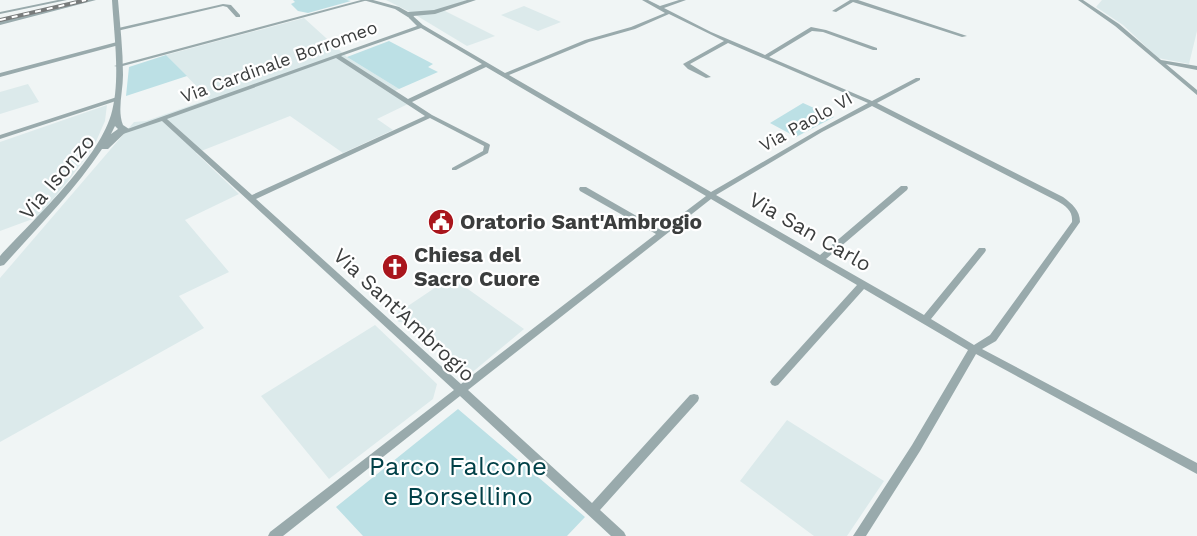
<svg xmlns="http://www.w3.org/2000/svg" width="1197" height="536" font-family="'Work Sans',sans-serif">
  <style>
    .built { fill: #dceaeb }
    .green { fill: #bce0e5 }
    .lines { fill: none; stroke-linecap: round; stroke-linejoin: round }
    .minor { fill: #99aaac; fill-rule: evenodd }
    .tertiary { fill: #99aaac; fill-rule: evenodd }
    .rail-casing { stroke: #787b7b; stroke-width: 4 }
    .rail { stroke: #fff; stroke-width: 2; stroke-dasharray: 6; stroke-linecap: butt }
    .labels { text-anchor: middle; stroke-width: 4.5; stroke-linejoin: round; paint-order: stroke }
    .far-street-label { font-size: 18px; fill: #3b3d3d; stroke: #fff }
    .street-label { font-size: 21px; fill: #3b3d3d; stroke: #fff }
    .poi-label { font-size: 21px; font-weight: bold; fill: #3b3d3d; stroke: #fff; text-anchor: start }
    .near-park-label { font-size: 26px; fill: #004047; stroke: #fff }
  </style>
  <rect width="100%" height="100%" fill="#f0f5f5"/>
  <path class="built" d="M 386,0 L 467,0 L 441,9 L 495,36 L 467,46 L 414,14 Z
    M 1102,0 L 1197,0 L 1197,31 L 1189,64 L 1158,58 L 1123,25 L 1096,7 Z
    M 524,6 L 561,22 L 538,31 L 501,15 Z
    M 304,18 L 347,57 L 399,89 L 390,93 L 408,104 L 377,119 L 393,130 L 343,153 L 290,116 L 196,153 L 239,194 L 185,220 L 229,272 L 179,296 L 204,328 L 0,442 L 0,278 L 134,122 L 146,121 L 209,99 L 166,55 Z
    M 28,84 L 39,102 L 0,114 L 0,92 Z
    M 107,105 L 105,121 L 94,146 L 69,180 L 38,217 L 0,231 L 0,142 Z
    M 451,277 L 524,329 L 469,375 L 409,322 L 399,322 L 393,316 Z
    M 375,325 L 437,384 L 433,399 L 329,479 L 261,396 Z
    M 787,420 L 884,481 L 847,536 L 814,536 L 740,481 Z"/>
  <path class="green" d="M 293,0 L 347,0 L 351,1 L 308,13 L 298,11 L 291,4 L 295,2 Z
    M 389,41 L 433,64 L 428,67 L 438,72 L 399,89 L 347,57 Z
    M 166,55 L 187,76 L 126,96 L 129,67 Z
    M 803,103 L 834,117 L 796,137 L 770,123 Z
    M 458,409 L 585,517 L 567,536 L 363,536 L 336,507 Z"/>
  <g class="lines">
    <path class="minor" d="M 58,0 L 67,0 L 0,14 L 0,12 Z
      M 88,0 L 96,0 L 0,25 L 0,21 Z
      M 361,0 L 368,0 L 119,67 L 114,66 Z
      M 642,0 L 648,0 L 660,6 L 679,0 L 686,0 L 664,8 L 711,32 L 765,55 L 811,27 L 826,30 L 877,48 L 877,50 L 873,50 L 823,32 L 812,31 L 769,57 L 872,101 L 916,78 L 920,78 L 920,80 L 877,103 L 1063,197 C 1072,204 1080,210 1080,222 L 996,341 L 982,349 L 1197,463 L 1197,474 L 976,354 L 920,451 L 866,536 L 853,536 L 912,445 L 968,350 L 864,289 L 778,385 L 775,386 L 772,385 L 770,382 L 772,379 L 857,285 L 711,199 L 468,390 L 592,503 L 690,395 L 694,394 L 698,395 L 699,398 L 698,401 L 600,510 L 624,532 L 626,536 L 611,536 L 460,396 L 283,536 L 268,536 L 270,532 L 454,390 L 162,121 L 123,134 L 119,134 L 119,132 L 417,26 L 409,18 L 409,16 L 413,16 L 423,25 L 505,73 L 585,40 L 631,27 L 665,13 ZM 669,14 L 724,41 L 683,64 L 688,69 L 706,78 L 711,77 L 690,64 L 728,43 L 868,103 L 818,130 L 711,192 L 509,75 L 589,42 L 635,29 ZM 421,28 L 482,64 L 408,99 L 341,56 ZM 336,58 L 425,116 L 252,195 L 167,119 ZM 486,67 L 706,196 L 661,230 L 586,187 L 580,187 L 579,189 L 580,191 L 656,234 L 461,384 L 256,199 L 430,118 L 484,146 L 483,151 L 452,168 L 452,170 L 456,170 L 488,153 L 490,145 L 489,144 L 432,115 L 412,102 ZM 872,106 L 1057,201 C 1066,206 1073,211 1072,222 L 990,335 L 974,345 L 931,319 L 985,252 L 986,250 L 985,248 L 979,248 L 924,315 L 826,259 L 907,190 L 908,188 L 907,186 L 901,186 L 820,255 L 716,195 L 822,132 Z
      M 850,0 L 858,0 L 967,36 L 962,37 L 853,2 L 836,12 L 832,11 Z
      M 1078,0 L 1083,0 L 1119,24 L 1161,60 L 1197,66 L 1197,70 L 1166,64 L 1197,90 L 1197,95 L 1115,26 Z
      M 223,4 L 231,5 L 240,15 L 240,17 L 236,17 L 227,7 L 223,6 L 117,31 L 114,29 Z
      M 117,42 L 119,43 L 119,45 L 0,77 L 0,73 Z
      M 117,97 L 120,99 L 119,100 L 0,139 L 0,135 Z"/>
    <path class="tertiary" d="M 112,0 L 118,0 C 120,25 123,50 123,75 C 123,92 117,110 123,125 L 129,129 L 108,149 L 102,149 C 74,191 38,227 4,265 L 0,266 L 0,256 C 33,220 97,161 111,115 C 121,81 114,35 112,0 ZM 115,126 L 118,129 L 111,134 Z
      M 363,0 L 373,0 L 399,7 L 408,12 L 434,10 L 467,0 L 476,0 L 435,14 L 413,16 L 414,17 L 411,19 L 395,9 Z"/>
    <g class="rail-casing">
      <path id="rail" d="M 0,20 L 86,0"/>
    </g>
    <use href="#rail" class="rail"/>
  </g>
  <defs>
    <g id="civic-disc" transform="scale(1.35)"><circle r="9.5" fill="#a9151c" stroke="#fff"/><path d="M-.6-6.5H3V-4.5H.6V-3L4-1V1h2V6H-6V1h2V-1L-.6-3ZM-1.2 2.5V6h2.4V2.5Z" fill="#fff"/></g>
    <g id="church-disc" transform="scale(1.35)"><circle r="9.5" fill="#a9151c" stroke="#fff"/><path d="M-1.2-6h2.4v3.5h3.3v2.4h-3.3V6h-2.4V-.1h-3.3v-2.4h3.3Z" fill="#fff"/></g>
  </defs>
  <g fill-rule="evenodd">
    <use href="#civic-disc" x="441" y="222"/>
    <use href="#church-disc" x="395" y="267"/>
  </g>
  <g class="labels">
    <g class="far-street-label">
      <text transform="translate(279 62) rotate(-20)" y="6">Via Cardinale Borromeo</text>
      <text transform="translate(806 122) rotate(-29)" y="6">Via Paolo VI</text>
    </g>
    <g class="street-label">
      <text transform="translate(57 177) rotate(-50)" y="7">Via Isonzo</text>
      <text transform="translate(810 232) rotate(30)" y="7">Via San Carlo</text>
      <text transform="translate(404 315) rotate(43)" y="7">Via Sant'Ambrogio</text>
    </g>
    <g class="poi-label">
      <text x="460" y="229">Oratorio Sant'Ambrogio</text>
      <text x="414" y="262">Chiesa del<tspan x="414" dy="24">Sacro Cuore</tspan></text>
    </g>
    <g class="near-park-label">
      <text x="458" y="475">Parco Falcone<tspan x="458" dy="30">e Borsellino</tspan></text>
    </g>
  </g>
</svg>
